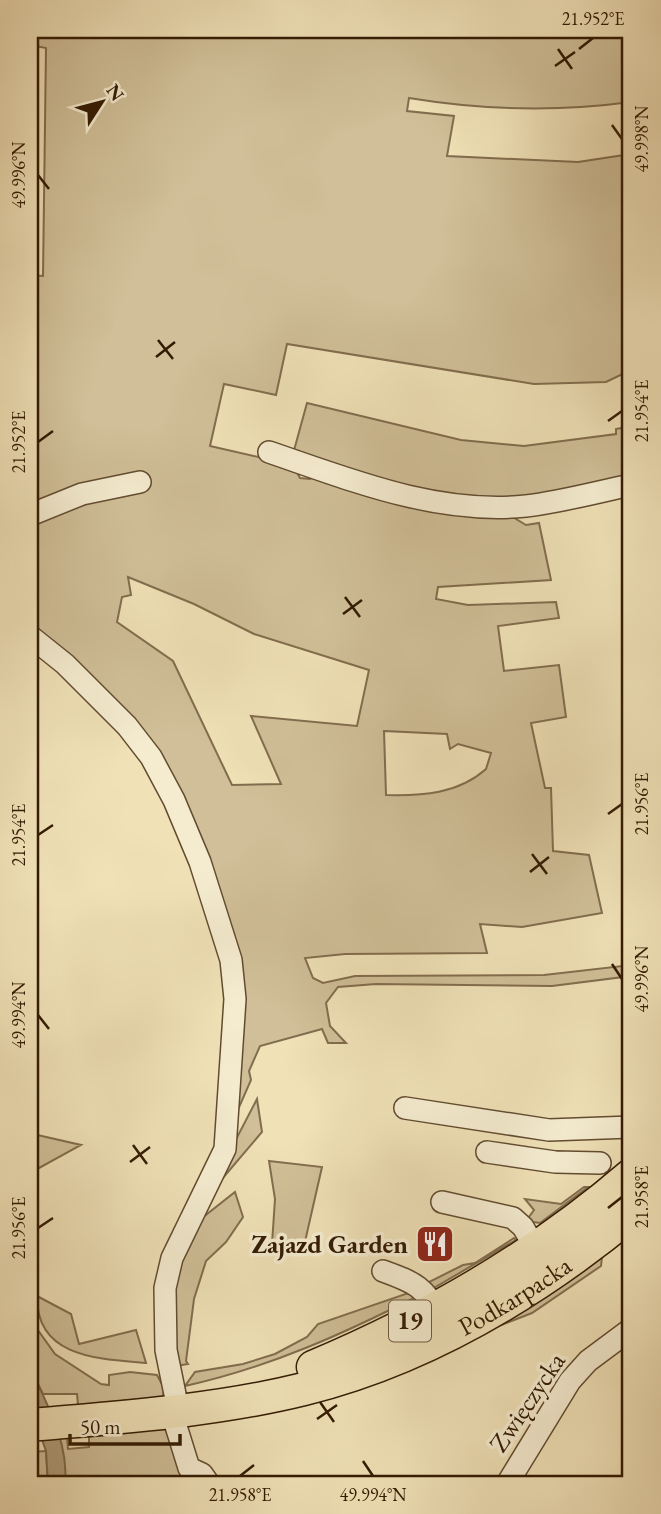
<svg xmlns="http://www.w3.org/2000/svg" width="661" height="1514" font-family="'EB Garamond',serif">
  <style>
    .green { fill: #d0bf98; stroke: #826d4e; stroke-width: 2; fill-rule: evenodd }
    .water { fill: #b09e7a; stroke: #7e6a4a; stroke-width: 2 }
    .lines { fill: none; stroke-linecap: round; stroke-linejoin: round }
    .minor-casing { stroke: #624c30; stroke-width: 24 }
    .highway-casing { stroke: #331b03; stroke-width: 35 }
    .minor { stroke: #f5ecd0; stroke-width: 21 }
    .highway { stroke: #f0e1b7; stroke-width: 32 }
    .ticks { fill: none; stroke: #331b03; stroke-width: 2.5 }
    .labels { text-anchor: middle; stroke-width: 7; stroke-linejoin: round; paint-order: stroke }
    .shield { fill: #f5ecd0; stroke: #6d5a40; stroke-width: 2 }
    .shield-label { font-size: 24px; font-weight: bold; fill: #331b03 }
    .poi-label { font-size: 26px; font-weight: bold; fill: #331b03; stroke: #f5ecd0; text-anchor: end }
    .street-label { font-size: 26px; fill: #331b03; stroke: #f5ecd0 }
    .neatline { fill: none; stroke: #331b03; stroke-width: 2.5 }
    .ticks-label { font-size: 18px; text-anchor: middle; fill: #331b03 }
  </style>
  <rect width="100%" height="100%" fill="#f0e1b7"/>
  <filter id="stains"><feTurbulence type="fractalNoise" baseFrequency=".00286" numOctaves="4"/><feColorMatrix values="0 0 0 0 .2 0 0 0 0 .09 0 0 0 0 .02 0 0 0 .5 -.17"/></filter>
  <radialGradient id="worn" r=".72"><stop offset=".6" stop-color="#630" stop-opacity="0"/><stop offset="1" stop-color="#630" stop-opacity=".3"/></radialGradient>
  <path class="green" d="M 30,30 L 631,30 L 631,102 C 557,112 482,110 409,98 L 407,111 L 454,116 L 447,156 L 578,162 L 631,154 L 631,370 L 606,382 L 534,384 L 287,344 L 276,395 L 224,384 L 210,446 L 293,465 L 300,478 L 310,479 L 313,477 L 511,516 L 526,525 L 539,523 L 551,580 L 438,587 L 436,599 L 468,605 L 556,602 L 559,618 L 498,626 L 504,671 L 559,665 L 566,717 L 531,723 L 545,788 L 551,788 L 553,851 L 589,855 L 602,913 L 522,927 L 480,924 L 487,953 L 345,954 L 305,958 L 313,978 L 323,983 L 355,976 L 544,975 L 631,965 L 631,976 L 552,986 L 376,984 L 338,987 L 326,1003 L 330,1026 L 346,1043 L 328,1043 L 322,1029 L 260,1046 L 249,1071 L 251,1080 L 233,1121 L 242,1035 L 181,802 L 30,630 L 30,275 L 43,276 L 46,48 L 30,45 ZM 128,577 L 194,604 L 254,634 L 369,670 L 357,726 L 251,716 L 281,784 L 232,785 L 173,661 L 117,622 L 122,597 L 131,595 ZM 384,731 L 447,734 L 450,749 L 458,744 L 491,753 L 486,769 C 458,794 422,796 386,795 Z
    M 307,403 L 461,440 L 524,446 L 616,434 L 616,429 L 631,426 L 631,478 L 534,500 L 425,493 L 293,454 Z
    M 257,1099 L 262,1132 L 205,1199 Z
    M 33,1134 L 81,1145 L 30,1173 L 30,1136 Z
    M 269,1161 L 322,1167 L 304,1246 L 272,1244 L 275,1199 Z
    M 584,1187 L 588,1187 L 540,1223 L 526,1221 L 534,1210 L 525,1199 L 561,1204 Z
    M 235,1192 L 243,1217 L 226,1242 L 206,1261 L 194,1299 L 186,1361 L 188,1364 L 175,1366 L 174,1269 L 197,1222 Z
    M 514,1238 L 516,1240 L 432,1289 L 427,1283 L 463,1265 L 475,1263 Z
    M 602,1257 L 601,1266 L 532,1313 L 496,1327 Z
    M 417,1290 L 422,1294 C 345,1333 271,1367 185,1386 L 195,1372 L 243,1364 L 275,1354 L 307,1337 L 318,1324 Z
    M 37,1296 L 71,1314 L 79,1344 L 136,1330 L 146,1363 C 100,1359 36,1358 37,1296 Z
    M 30,1319 L 55,1354 L 101,1384 L 109,1385 L 109,1375 L 130,1372 L 157,1375 L 164,1388 L 163,1397 L 78,1405 L 77,1394 L 43,1394 L 30,1368 Z
    M 164,1426 L 187,1484 L 196,1481 L 198,1484 L 65,1484 L 59,1438 L 67,1437 L 68,1449 L 89,1447 L 89,1435 Z
    M 46,1451 L 48,1484 L 30,1484 L 30,1452 Z"/>
  <path class="water" d="M 30,1368 C 47,1404 69,1443 65,1484 L 48,1484 L 46,1451 L 30,1405 Z"/>
  <g class="lines">
    <g class="minor-casing">
      <path id="minor" d="M 269,452 C 351,480 437,515 526,506 C 561,502 597,492 631,485
        M 30,515 L 82,494 L 140,482
        M 30,636 L 65,664 L 127,726 L 151,757 L 174,800 L 200,862 L 231,960 L 235,999 L 225,1149 L 172,1258 L 165,1288 L 166,1350 L 178,1409
        M 405,1108 L 549,1130 L 631,1127
        M 487,1152 L 555,1162 L 600,1163
        M 442,1202 L 513,1218 L 523,1227 L 541,1258
        M 383,1271 C 416,1283 425,1287 442,1319
        M 171,1410 L 189,1468 L 202,1474 L 209,1484
        M 507,1484 L 570,1381 L 588,1361 L 631,1329"/>
    </g>
    <g class="highway-casing">
      <g id="highway">
        <path d="M 313,1367 C 427,1319 537,1256 631,1175"/>
        <path id="s1" d="M 30,1425 C 121,1417 215,1411 304,1389 C 425,1359 536,1292 631,1214"/>
      </g>
    </g>
    <use href="#minor" class="minor"/>
    <use href="#highway" class="highway"/>
  </g>
  <path class="ticks" d="M 558,49 L 572,69M 579,49 L 593,38M 555,66 L 575,52M 612,125 L 622,139M 38,175 L 49,189M 158,340 L 173,359M 156,357 L 175,342M 608,421 L 622,411M 38,442 L 53,431M 345,597 L 360,617M 343,614 L 362,600M 608,814 L 622,804M 38,835 L 53,825M 532,854 L 547,874M 530,872 L 549,857M 612,964 L 622,979M 38,1015 L 49,1029M 133,1145 L 147,1164M 130,1162 L 150,1147M 608,1208 L 622,1197M 38,1228 L 53,1218M 320,1402 L 334,1422M 317,1419 L 337,1405M 363,1461 L 373,1476M 240,1476 L 254,1465"/>
  <defs>
    <g id="restaurant-square" transform="scale(2.0125)"><rect x="-9" y="-9" width="18" height="18" rx="4" fill="#8f2418" stroke="#f5ecd0"/><path d="M-5-6h1v4h1v-4h1v4h1v-4h1v5L-1.5 .5V6h-2V.5L-5-1ZM5-6V6H3V1.5H1.5Q1.5-4 5-6Z" fill="#fff"/></g>
  </defs>
  <g fill-rule="evenodd">
    <use href="#restaurant-square" x="435" y="1244"/>
  </g>
  <g class="labels">
    <rect class="shield" x="389" y="1300.5" width="42" height="41" rx="5"/>
    <g class="shield-label">
      <text x="410" y="1329">19</text>
    </g>
    <g class="poi-label">
      <text x="408" y="1253">Zajazd Garden</text>
    </g>
    <g class="street-label">
      <text dy="9" stroke="none"><textPath href="#s1" startOffset="508">Podkarpacka</textPath></text>
      <text transform="translate(527 1402) rotate(-56)" y="9">Zwięczycka</text>
    </g>
  </g>
  <rect width="661" height="1514" fill="none" stroke="#f0e1b7" stroke-width="77"/>
  <g transform="translate(102 102) rotate(54)" stroke="#f5ecd0" stroke-width="5" paint-order="stroke">
  <path d="M0-5L12 26L0 18L-12 26Z" fill="#331b03"/>
  <text y="-10" font-size="19" font-weight="bold" text-anchor="middle" fill="#331b03">N</text>
  </g>
  <path d="M70 1434v10h110v-10" fill="none" stroke="#331b03" stroke-width="3.5"/>
  <text x="80" y="1434" font-size="21" fill="#331b03" stroke="#f5ecd0" stroke-width="5" paint-order="stroke">50 m</text>
  <rect x="38" y="38" width="584" height="1438" class="neatline"/>
  <g class="ticks-label">
    <text x="593" y="25">21.952°E</text>
    <text transform="translate(642 139) rotate(-90)" y="6">49.998°N</text>
    <text transform="translate(19 175) rotate(-90)" y="6">49.996°N</text>
    <text transform="translate(642 411) rotate(-90)" y="6">21.954°E</text>
    <text transform="translate(19 442) rotate(-90)" y="6">21.952°E</text>
    <text transform="translate(642 804) rotate(-90)" y="6">21.956°E</text>
    <text transform="translate(19 835) rotate(-90)" y="6">21.954°E</text>
    <text transform="translate(642 979) rotate(-90)" y="6">49.996°N</text>
    <text transform="translate(19 1015) rotate(-90)" y="6">49.994°N</text>
    <text transform="translate(642 1197) rotate(-90)" y="6">21.958°E</text>
    <text transform="translate(19 1228) rotate(-90)" y="6">21.956°E</text>
    <text x="240" y="1501">21.958°E</text>
    <text x="373" y="1501">49.994°N</text>
  </g>
  <rect width="100%" height="100%" filter="url(#stains)"/>
  <rect width="100%" height="100%" fill="url(#worn)"/>
</svg>
